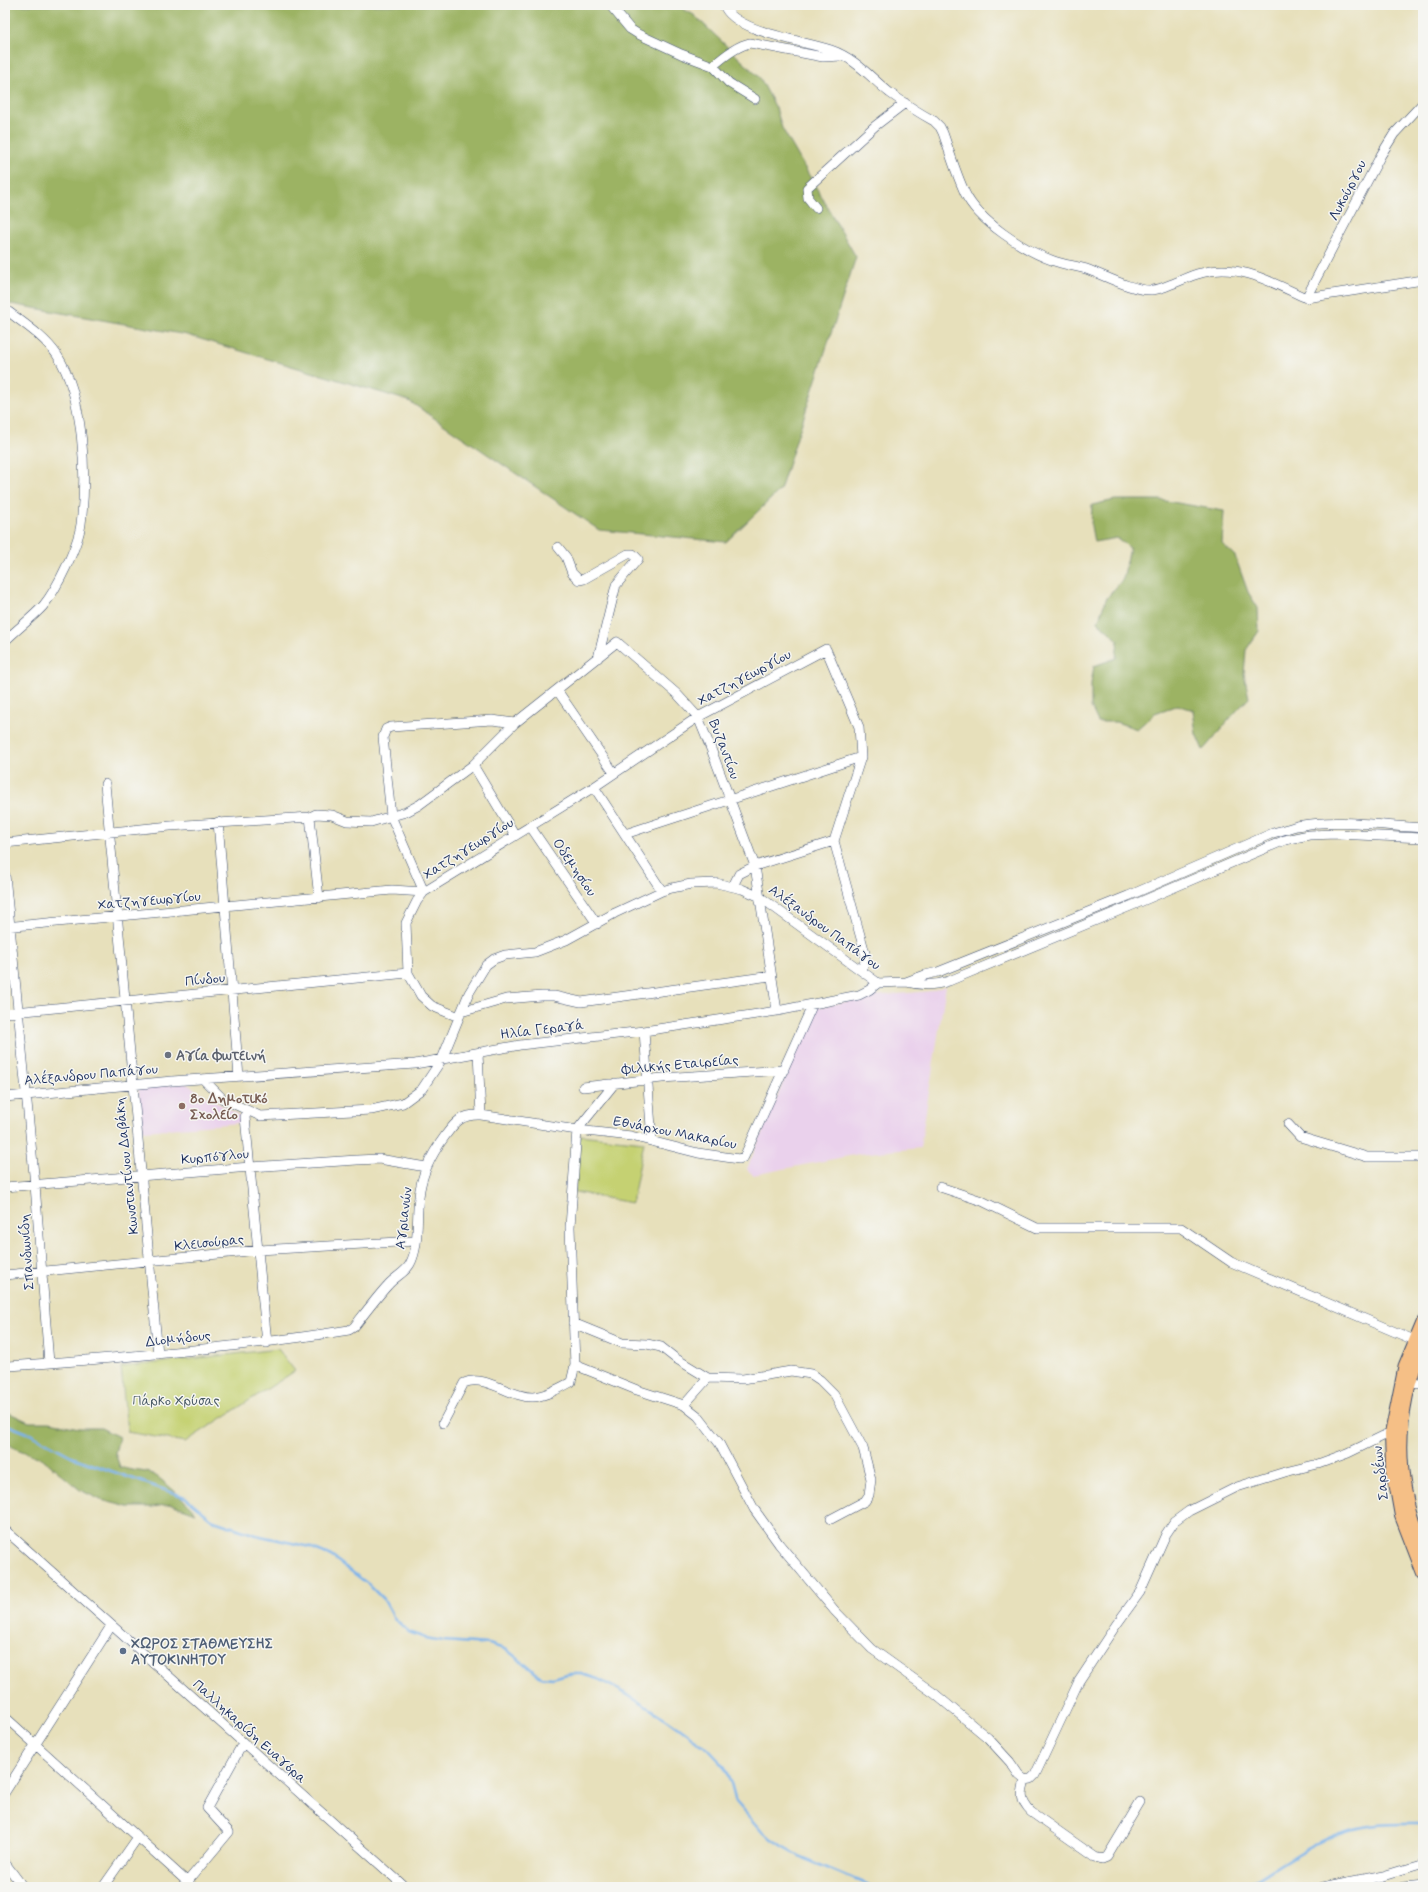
<svg xmlns="http://www.w3.org/2000/svg" width="1428" height="1892" font-family="Mynerve,sans-serif">
  <style>
    .built { fill: #ead1ec }
    .green { fill: #c5d172; stroke: #708068 }
    .forest { fill: #9cb364; stroke: #5c7161 }
    .lines { fill: none; stroke-linecap: round; stroke-linejoin: round }
    .stream { stroke: #7bb3eb; stroke-width: 2.5 }
    .minor-casing { stroke: #3a4a6c; stroke-width: 10 }
    .major-casing { stroke: #3a4a6c; stroke-width: 14 }
    .minor { stroke: #fff; stroke-width: 9 }
    .major { stroke: #f5bf86; stroke-width: 12 }
    .worship-dot { fill: #6b7280; stroke: #f6f6f2; stroke-width: 1.5 }
    .education-dot { fill: #8d6e63; stroke: #f6f6f2; stroke-width: 1.5 }
    .service-dot { fill: #5c6f8a; stroke: #f6f6f2; stroke-width: 1.5 }
    .labels { text-anchor: middle; stroke-width: 3; stroke-linejoin: round; paint-order: stroke }
    .street-label { font-size: 14px; fill: #1b2f5e; stroke: #f6f6f2 }
    .worship-label { font-size: 14px; font-weight: bold; fill: #5b616d; stroke: #f6f6f2; text-anchor: start }
    .education-label { font-size: 14px; font-weight: bold; fill: #785e54; stroke: #f6f6f2; text-anchor: start }
    .park-label { font-size: 14px; fill: #465863; stroke: #f6f6f2 }
    .service-label { font-size: 14px; font-weight: bold; fill: #4e5e75; stroke: #f6f6f2; text-anchor: start }
  </style>
  <rect width="100%" height="100%" fill="#f6f6f2"/>
  <filter id="ink" filterUnits="userSpaceOnUse"><feTurbulence type="fractalNoise" baseFrequency=".025" numOctaves="2"/><feDisplacementMap in="SourceGraphic" scale="8" xChannelSelector="R" yChannelSelector="G"/><feConvolveMatrix kernelMatrix="1 2 1 2 8 2 1 2 1" color-interpolation-filters="sRGB"/></filter>
  <filter id="wash" filterUnits="userSpaceOnUse"><feTurbulence type="fractalNoise" baseFrequency=".012" numOctaves="4" result="noise"/><feDisplacementMap in="SourceGraphic" scale="16" xChannelSelector="R" yChannelSelector="G"/><feGaussianBlur stdDeviation="0.9" result="paint"/><feColorMatrix in="noise" values="0 0 0 0 0 0 0 0 0 0 0 0 0 0 0 0 0 1.4 0 .05"/><feComposite in="paint" operator="in"/></filter>
  <g filter="url(#wash)">
    <rect width="100%" height="100%" fill="#e7e0bb"/>
    <path class="built" d="M 946,986 L 920,1148 L 859,1154 L 753,1175 L 747,1169 L 814,1008 L 875,996 L 931,991 Z
      M 185,1083 L 238,1115 L 242,1118 L 242,1121 L 240,1123 L 143,1131 L 138,1088 Z"/>
    <path class="green" d="M 580,1135 L 644,1142 L 632,1203 L 575,1192 Z
      M 278,1349 L 295,1371 L 185,1442 L 127,1432 L 121,1367 Z"/>
    <path class="forest" d="M 5,5 L 676,5 L 694,15 L 760,78 L 776,108 L 782,128 L 856,257 L 780,490 L 726,542 L 599,530 L 409,401 L 187,335 L 5,303 Z
      M 1115,500 L 1160,500 L 1224,511 L 1222,544 L 1235,556 L 1248,592 L 1258,608 L 1259,631 L 1246,650 L 1244,674 L 1249,698 C 1232,714 1219,733 1203,750 L 1196,734 L 1193,710 L 1178,705 L 1155,713 L 1137,729 L 1116,722 L 1098,722 L 1091,707 L 1091,684 L 1094,666 L 1116,658 L 1118,640 L 1098,622 L 1106,599 L 1123,579 L 1130,548 L 1117,538 L 1094,542 L 1091,526 L 1092,505 Z
      M 5,1411 L 29,1422 L 50,1422 L 79,1428 L 101,1428 L 119,1437 L 115,1453 L 120,1467 C 132,1471 138,1470 150,1473 C 159,1475 190,1505 196,1513 L 171,1504 L 153,1507 L 128,1507 L 101,1500 L 80,1490 L 43,1459 L 14,1448 L 5,1441 Z"/>
    <g class="lines">
      <path class="stream" d="M 5,1424 L 30,1434 L 77,1459 L 185,1497 L 214,1521 L 256,1535 L 310,1547 L 331,1556 L 368,1584 L 384,1600 L 394,1618 L 409,1632 L 425,1638 L 443,1641 L 489,1644 L 507,1650 L 541,1677 L 553,1678 L 567,1674 L 581,1674 L 598,1679 L 621,1691 L 668,1720 L 708,1749 L 724,1766 L 731,1783 L 736,1802 L 763,1833 L 782,1846 L 803,1858 L 873,1887
        M 1245,1887 C 1281,1865 1319,1835 1362,1827 C 1381,1823 1400,1824 1420,1824"/>
    </g>
  </g>
  <g filter="url(#ink)">
    <g class="lines">
      <g class="minor-casing">
        <path id="minor" d="M 610,5 L 630,29 L 638,34 L 681,54 L 713,66 L 729,83 L 755,99
          M 724,5 C 733,32 806,41 831,50 C 855,58 871,78 890,93 C 904,103 919,113 934,121 L 940,127 L 943,133 C 950,153 956,174 965,193 C 978,221 1025,251 1054,261 C 1065,265 1078,266 1089,270 C 1107,277 1134,291 1152,290 C 1165,289 1187,276 1201,273 C 1238,262 1273,283 1306,298
          M 713,66 C 723,57 736,46 750,43 L 823,57 L 842,56
          M 816,208 L 808,198 L 807,188 L 875,126 L 905,103
          M 1306,298 L 1381,155 L 1394,134 L 1423,103
          M 1306,298 L 1423,280
          M 5,309 C 23,323 44,336 57,355 C 84,396 87,476 81,524 C 78,546 57,589 43,606 C 32,618 17,629 5,641
          M 558,547 L 566,557 L 572,573 L 579,580 L 584,579 L 628,554 L 633,554 L 638,559 L 616,585 L 598,658
          M 557,690 L 614,773
          M 473,765 L 515,835
          M 105,784 L 158,1354
          M 594,787 L 662,891
          M 310,817 L 319,898
          M 218,822 L 239,1077
          M 530,826 L 597,924
          M 625,834 L 861,757
          M 5,843 L 170,826 L 310,817 L 316,814 L 332,815 L 347,821 L 371,822 L 406,812 L 419,805 L 473,765 L 515,723 L 617,642 L 677,694 L 698,717 L 711,749 L 755,866 L 777,1011
          M 5,875 L 35,1185 L 49,1363
          M 733,886 L 739,874 L 755,866 L 834,841
          M 5,927 L 392,890 L 424,892 L 594,787 L 698,717 L 826,649 L 859,727 L 861,757 L 834,841 L 865,953 L 865,961 L 862,970
          M 906,982 C 921,986 934,986 949,981 L 1133,905 L 1285,840 L 1309,835 L 1336,834 L 1423,838
          M 878,983 L 906,982 L 925,975 L 938,972 L 1128,896 L 1273,833 C 1281,831 1289,828 1297,826 C 1337,818 1382,826 1423,828
          M 461,1012 L 506,999 L 542,996 L 554,996 L 581,1002 L 771,976
          M 5,1013 L 408,973
          M 459,1017 L 432,1006 L 421,996 L 408,973 L 406,923 L 417,901 L 424,892 L 391,816 L 383,737 L 386,729 L 391,727 L 492,720 L 515,723
          M 644,1031 L 652,1141
          M 478,1053 L 481,1115
          M 204,1080 L 223,1099 L 260,1116 L 371,1110 L 403,1103 L 422,1089 L 442,1059 L 469,993 L 486,965 L 494,959 L 505,955 L 535,952 L 566,940 L 615,913 L 662,891 L 672,888 L 691,884 L 716,883 L 742,889 L 760,897 L 878,983
          M 583,1087 L 662,1078 L 784,1070
          M 5,1097 L 172,1081 L 415,1064 L 520,1045 L 644,1031 L 777,1011 L 859,995 L 869,990 L 878,983
          M 247,1112 L 245,1117 L 267,1343
          M 1288,1124 L 1300,1137 L 1367,1157 L 1423,1157
          M 577,1130 L 615,1083
          M 5,1187 L 250,1167 L 357,1160 L 379,1159 L 426,1167
          M 940,1187 L 982,1201 L 1037,1228 L 1181,1228 L 1231,1262 L 1414,1340
          M 5,1275 L 259,1250 L 415,1241
          M 573,1323 L 622,1343 L 647,1344 L 661,1347 L 675,1358 L 708,1378 L 743,1379 L 791,1371 L 811,1374 L 820,1380 L 834,1394 L 863,1448 L 871,1479 L 869,1495 L 865,1501 L 831,1519
          M 575,1365 L 637,1390 L 684,1405 L 698,1416 L 719,1443 L 754,1509 L 779,1544 L 835,1611 L 872,1649 L 935,1694 L 988,1738 L 1010,1762 L 1019,1775 L 1025,1780 L 1031,1779 L 1035,1775 L 1079,1681 L 1116,1625 L 1140,1592 L 1166,1534 L 1174,1522 L 1189,1511 L 1237,1487 L 1285,1472 L 1318,1464 L 1348,1453 L 1383,1436 L 1397,1434
          M 9,1366 C 123,1358 236,1348 349,1330 L 354,1327 C 365,1313 376,1298 388,1285 C 395,1277 406,1272 410,1264 C 420,1246 416,1217 419,1197 C 421,1174 431,1155 445,1136 C 456,1121 462,1114 481,1115 L 577,1130 L 631,1136 L 698,1153 L 739,1159 L 744,1157 L 813,1004
          M 1404,1383 L 1423,1384
          M 684,1405 L 708,1378
          M 443,1423 L 464,1383 C 484,1373 511,1398 533,1397 C 546,1396 560,1388 571,1382 L 575,1365 L 570,1227 L 577,1130
          M 5,1530 L 405,1887
          M 5,1717 L 193,1887
          M 1025,1780 C 1021,1794 1020,1801 1031,1812 L 1095,1857 L 1102,1859 L 1107,1857 L 1140,1802
          M 5,1792 L 111,1626
          M 5,1863 L 23,1887
          M 187,1882 L 229,1832 L 207,1808 L 243,1743
          M 103,1887 L 138,1837
          M 1323,1887 L 1383,1875 L 1423,1863
          M 1403,1887 L 1423,1885"/>
      </g>
      <g class="major-casing">
        <path id="major" d="M 1423,1322 L 1405,1365 L 1391,1434 L 1392,1466 L 1401,1516 L 1423,1573
          M 1423,1345 C 1394,1414 1394,1480 1423,1549"/>
      </g>
      <use href="#minor" class="minor"/>
      <use href="#major" class="major"/>
    </g>
  </g>
  <circle class="worship-dot" cx="168" cy="1055" r="4"/>
  <circle class="education-dot" cx="182" cy="1106" r="4"/>
  <circle class="service-dot" cx="123" cy="1651" r="4"/>
  <g class="labels">
    <g class="street-label">
      <text transform="translate(1347 190) rotate(-63)" y="5">Λυκούργου</text>
      <text transform="translate(744 677) rotate(-28)" y="5">Χατζηγεωργίου</text>
      <text transform="translate(725 749) rotate(69)" y="5">Βυζαντίου</text>
      <text transform="translate(468 848) rotate(-32)" y="5">Χατζηγεωργίου</text>
      <text transform="translate(575 867) rotate(56)" y="5">Οδεμησίου</text>
      <text transform="translate(149 900) rotate(-5)" y="5">Χατζηγεωργίου</text>
      <text transform="translate(825 927) rotate(36)" y="5">Αλέξανδρου Παπάγου</text>
      <text transform="translate(205 979) rotate(-6)" y="5">Πίνδου</text>
      <text transform="translate(542 1029) rotate(-7)" y="5">Ηλία Γεραγά</text>
      <text transform="translate(680 1064) rotate(-5)" y="5">Φιλικής Εταιρείας</text>
      <text transform="translate(91 1074) rotate(-5)" y="5">Αλέξανδρου Παπάγου</text>
      <text transform="translate(675 1132) rotate(11)" y="5">Εθνάρχου Μακαρίου</text>
      <text transform="translate(215 1156) rotate(-5)" y="5">Κυρπόγλου</text>
      <text transform="translate(126 1166) rotate(-96)" y="5">Κωνσταντίνου Δαβάκη</text>
      <text transform="translate(403 1218) rotate(-83)" y="5">Αγριανών</text>
      <text transform="translate(209 1242) rotate(-6)" y="5">Κλεισούρας</text>
      <text transform="translate(26 1252) rotate(-94)" y="5">Σπανδωνίδη</text>
      <text transform="translate(178 1338) rotate(-6)" y="5">Διομήδους</text>
      <text transform="translate(1380 1473) rotate(-97)" y="5">Σαρδέων</text>
      <text transform="translate(250 1731) rotate(42)" y="5">Παλληκαρίδη Ευαγόρα</text>
    </g>
    <g class="worship-label">
      <text x="176" y="1060">Αγία Φωτεινή</text>
    </g>
    <g class="education-label">
      <text x="190" y="1103">8ο Δημοτικό<tspan x="190" dy="16">Σχολείο</tspan></text>
    </g>
    <g class="park-label">
      <text x="176" y="1405">Πάρκο Χρύσας</text>
    </g>
    <g class="service-label">
      <text x="131" y="1648">ΧΩΡΟΣ ΣΤΑΘΜΕΥΣΗΣ<tspan x="131" dy="16">ΑΥΤΟΚΙΝΗΤΟΥ</tspan></text>
    </g>
  </g>
  <rect width="1428" height="1892" fill="none" stroke="#f6f6f2" stroke-width="20"/>
</svg>
